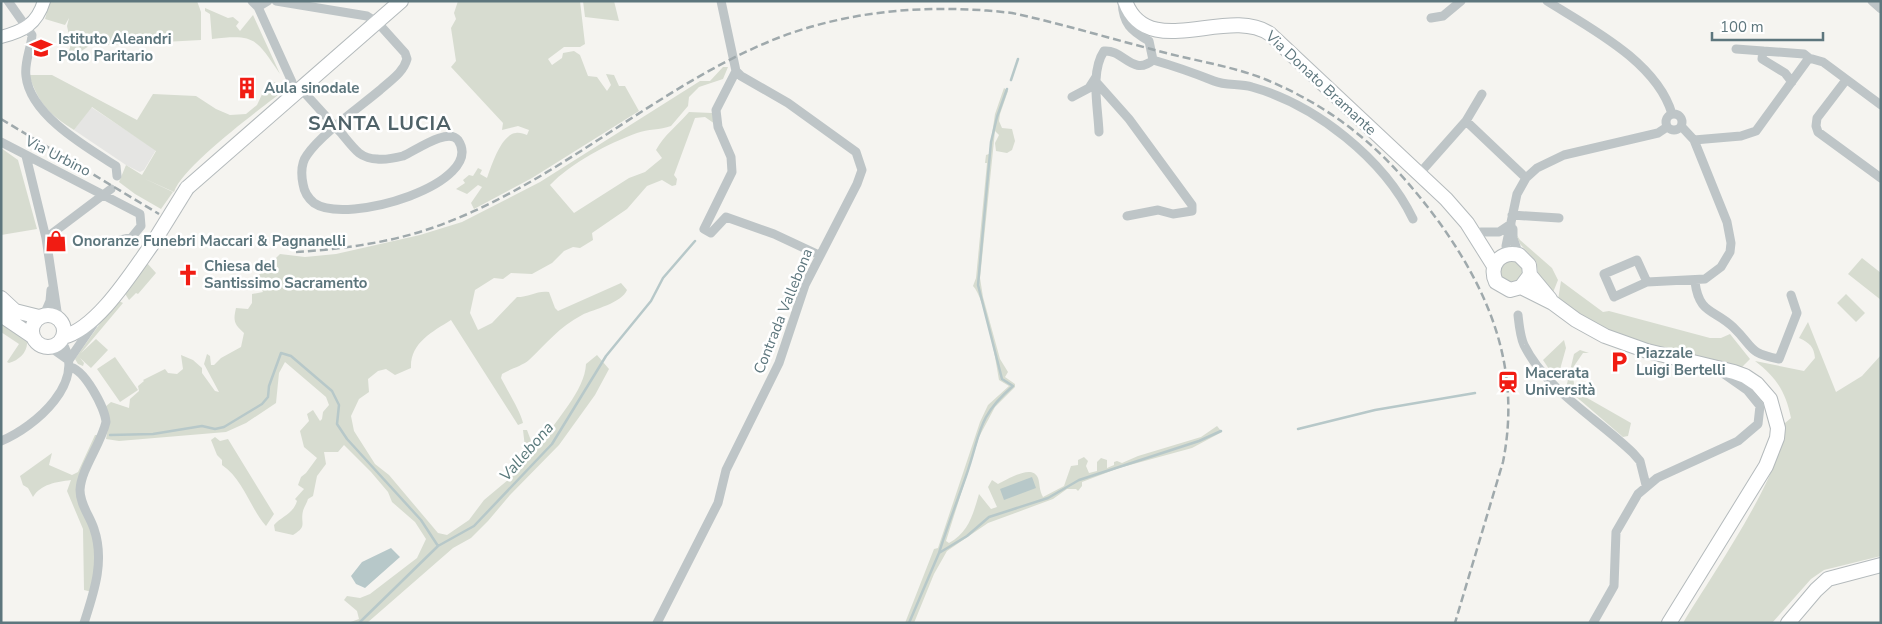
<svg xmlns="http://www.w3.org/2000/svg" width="1882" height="624" font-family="'Nunito Sans',sans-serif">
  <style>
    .built { fill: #e5e5e3 }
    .green { fill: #d7dcd0 }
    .water { fill: #b7c8c9 }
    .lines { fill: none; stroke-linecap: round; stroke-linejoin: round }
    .stream { stroke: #b7c8c9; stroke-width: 2.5 }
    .secondary-casing { stroke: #b1b9bb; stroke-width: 14 }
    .primary-casing { stroke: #b4babc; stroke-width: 16 }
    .street { stroke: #bec5c7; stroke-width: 9 }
    .secondary { stroke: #fff; stroke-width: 12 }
    .primary { stroke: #fff; stroke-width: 14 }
    .rail { stroke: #9fa9ac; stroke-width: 2.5; stroke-dasharray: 8 4; stroke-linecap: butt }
    .primary-bridge-casing { stroke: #b4babc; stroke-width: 16; stroke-linecap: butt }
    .primary-bridge { stroke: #fff; stroke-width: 14 }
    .labels { text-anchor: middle; stroke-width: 5; stroke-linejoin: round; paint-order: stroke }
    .poi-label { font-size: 15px; font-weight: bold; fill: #5d767d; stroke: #fff; text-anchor: start }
    .street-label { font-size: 15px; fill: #5d767d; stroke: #fff }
    .water-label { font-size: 16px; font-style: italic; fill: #58787a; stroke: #fff }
    .district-label { font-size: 20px; font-weight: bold; letter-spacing: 1px; fill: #4f6268; stroke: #fff }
  </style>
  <rect width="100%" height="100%" fill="#f5f4f0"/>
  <path class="built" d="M 91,107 L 156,150 L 144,170 L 140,172 L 126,165 L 74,130 Z"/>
  <path class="green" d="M 50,1 L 197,1 L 201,12 L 201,40 L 89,46 L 66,61 L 71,44 L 67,26 L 69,18 L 65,25 L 45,19 Z
    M 458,1 L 580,1 L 585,44 L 580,47 L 564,47 L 548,59 L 552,65 L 562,58 L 563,53 L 574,51 L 580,55 L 588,76 L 597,77 L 607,91 L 611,85 L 606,74 L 614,75 L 619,86 L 625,86 L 639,111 L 532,178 L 474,209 L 471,203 L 482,187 L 478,185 L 467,194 L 456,189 L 465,183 L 463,180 L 469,175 L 473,176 L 478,168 L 482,170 L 480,174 L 487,178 C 491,167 501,134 516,133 C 519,132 524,134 527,135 L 529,130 L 518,126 L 502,130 L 503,123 L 451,67 L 456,61 L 451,28 L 456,19 L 454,13 Z
    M 583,1 L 614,1 L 619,21 L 585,17 Z
    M 205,8 L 228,18 L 233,17 L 239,22 L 236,26 L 240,31 L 253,15 L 280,74 C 256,39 256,34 212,39 L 210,14 L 205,11 Z
    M 723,67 L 728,67 L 723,79 L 699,87 L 689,97 L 688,106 L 671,126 C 660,130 648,129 637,133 C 609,143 571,163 550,185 L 574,213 L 629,178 L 645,172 L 662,158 L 656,150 C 664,135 677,126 689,112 L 712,113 L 715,124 L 705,117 L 695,118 L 674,175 L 677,179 L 676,185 L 672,186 L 662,180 L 647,186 L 627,209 L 592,233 L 593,240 L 580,248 L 573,247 L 564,251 L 552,263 L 532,274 L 511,273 L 503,279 L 494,278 L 475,290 L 470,313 L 478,330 L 492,323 L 517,297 C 529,297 538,290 549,292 L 555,308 L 558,311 L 621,283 L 627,290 C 622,303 594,309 582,315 C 559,327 547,343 529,360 C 522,366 510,369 502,374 L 501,378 C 507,390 521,412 523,423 L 518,425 L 451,320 C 432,332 410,343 411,368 L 395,375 L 386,369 L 378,371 L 368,379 L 369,392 L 359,399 L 351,416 L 354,431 L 375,464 L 389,475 L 438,533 L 447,535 L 469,520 L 484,500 L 515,474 L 518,462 L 524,462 L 526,456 L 523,430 L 527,430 L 533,446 L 542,443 C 555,420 585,391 586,364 L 597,355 L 609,369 L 595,395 L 559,445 L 510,495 L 488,521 L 471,538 L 453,548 L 367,623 L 348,623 L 359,619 L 357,611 L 344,600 L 347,596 L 360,598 L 370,594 L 417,558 L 426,539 L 415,522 L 392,502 L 388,492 L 371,472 L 344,445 L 338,452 L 324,452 L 326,464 L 317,476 L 313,496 L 308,499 C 307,503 304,507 303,511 C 300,524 308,526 293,535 L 275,531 L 274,525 C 282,516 293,514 297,501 L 295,499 L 304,489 L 298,485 L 301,477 L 306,473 L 317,458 L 304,447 L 300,431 L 309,421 L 307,414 L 313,410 L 320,421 L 322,419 L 323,412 L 329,405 L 326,397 L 285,362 L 279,373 L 276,403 L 246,423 L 226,432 L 119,441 L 106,439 L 109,423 L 105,407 L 111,402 L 129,408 L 130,399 L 139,391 L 138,386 L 144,381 L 143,380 L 165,369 L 168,373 L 177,374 L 183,369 L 181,355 L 193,360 L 202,368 L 202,373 L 215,391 L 219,392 L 204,364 L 207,354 L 210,356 L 211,365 L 214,365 L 221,358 L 241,347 L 244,333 C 234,324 233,321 236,308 L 248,309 L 252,303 L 252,294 L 263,292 L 256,278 L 280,254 L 305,257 L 336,254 L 420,235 L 462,222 L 540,182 L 700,81 L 710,81 Z
    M 29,75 L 52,75 L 137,120 L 153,94 L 196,96 L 216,109 L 230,115 L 246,114 L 257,105 L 265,88 L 275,82 L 280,89 L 278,95 C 255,113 182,167 174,192 L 143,178 L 173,192 L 161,209 L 135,194 L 119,182 L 126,165 L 142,175 L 156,151 L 92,107 L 74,130 C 49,114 39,104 29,75 Z
    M 1004,88 L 1008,91 L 1000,114 L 999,121 L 1002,128 L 1012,129 L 1015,141 L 1012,150 L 1007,153 L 996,151 L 995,143 L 999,135 L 995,131 L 980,278 L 983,297 L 1000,359 L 1008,372 L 1005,377 L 1015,384 L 1015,387 L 995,407 L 979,437 L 946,541 L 949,543 C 969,532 973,514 979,494 L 991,509 L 997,507 L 988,487 L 992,480 L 998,484 C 1007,480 1032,463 1038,478 C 1040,484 1039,490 1043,497 L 1064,486 L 1071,466 L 1078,465 L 1078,460 L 1084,457 L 1088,461 L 1086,466 L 1089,473 L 1097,471 L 1097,462 L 1101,458 L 1107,460 L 1107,468 L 1114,465 L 1114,462 L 1117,461 L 1122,463 L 1138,456 L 1201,437 L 1217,426 L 1222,432 L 1192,448 L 1119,468 L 1082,482 L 1082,486 L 1078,491 L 1076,489 L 1067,489 L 1053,499 L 988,523 L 947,551 L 934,574 L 914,623 L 905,623 L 934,549 L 938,548 L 980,422 L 988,405 L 1009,386 L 999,380 C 996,360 985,298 973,286 L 976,278 L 987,163 L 985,163 L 986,155 L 989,154 L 995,114 Z
    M 1,148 L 18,160 L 37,229 L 1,235 Z
    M 1516,234 L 1520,240 L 1552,268 L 1558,280 L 1552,295 L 1539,278 L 1536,261 L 1520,244 Z
    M 1862,258 L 1881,273 L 1881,300 L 1848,274 Z
    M1500 271a11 11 0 1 1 22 0a11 11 0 1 1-22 0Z
    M 147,263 L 156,273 L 138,294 L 136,293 L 129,300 L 124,292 Z
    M 1561,281 L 1603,312 L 1609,311 L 1710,338 L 1721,338 L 1730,334 L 1750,359 L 1741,368 L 1661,349 L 1601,329 L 1558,300 Z
    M 1846,294 L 1865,313 L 1856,322 L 1837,303 Z
    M 119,301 L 123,303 L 81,353 L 96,339 L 108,350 L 91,368 L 80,358 L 84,363 L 83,366 L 78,364 L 75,359 L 110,309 Z
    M 1,322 L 27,341 C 28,352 19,360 9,363 L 7,362 L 19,344 L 1,332 Z
    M 1808,322 L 1836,392 L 1862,376 L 1881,355 L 1881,556 L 1824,570 L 1811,579 L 1772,623 L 1683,623 C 1711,576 1784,473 1785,423 L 1791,418 C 1786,392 1776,377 1755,361 L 1804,371 L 1815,358 C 1814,347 1810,343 1799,338 Z
    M 1564,340 L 1566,348 L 1559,373 L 1551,372 L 1543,360 Z
    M 1580,350 L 1589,353 L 1583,353 L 1572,369 L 1575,391 L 1631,423 L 1628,436 L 1623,437 L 1566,388 L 1574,354 Z
    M 115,357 L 138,390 L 120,402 L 97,369 Z
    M 95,435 L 100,435 L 78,489 L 92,527 L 97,550 L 92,592 L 84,590 L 83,529 L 67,491 L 71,480 C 56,482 41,484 33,497 L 28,488 L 23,485 L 20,476 L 52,453 L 49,465 L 72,475 L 78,472 Z
    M 215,437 L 220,441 L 228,439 L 274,514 L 266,526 C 250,508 243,479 222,465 L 222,460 L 217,455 L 211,440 Z"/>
  <path class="water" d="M 1032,477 L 1036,488 L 1004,500 L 1000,489 Z
    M 391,548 L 400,557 L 365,588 L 356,584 L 351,576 L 362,562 Z"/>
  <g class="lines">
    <path class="stream" d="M 1011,80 L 1018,59
      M 1298,429 L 1375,410 L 1475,393
      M 110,435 L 153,434 L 202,426 L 215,429 L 224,427 L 262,404 L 268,397 L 269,386 L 281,353 L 291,356 L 332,391 L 339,405 L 337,424 L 347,439 L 421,520 L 438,546
      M 939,553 C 947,527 957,502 966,476 C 981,434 976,418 1013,386 L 1002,379 L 978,285 L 991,142 L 997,117 L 1007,89
      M 359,623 L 438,546 L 474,526 L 552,444 L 606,356 L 651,301 L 663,278 L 695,241
      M 909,623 L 939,553 L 967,536 L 989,517 L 1048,498 L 1079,480 L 1199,441 L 1221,431"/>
    <g class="secondary-casing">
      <path id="secondary" d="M 1,37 C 24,31 37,24 44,1"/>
    </g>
    <g class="primary-casing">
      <path id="primary" d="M 1125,1 C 1147,63 1228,5 1270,34 L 1446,199 L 1467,223 L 1494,266
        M 187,188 L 401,1
        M 1530,275 L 1521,287 L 1510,290 L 1496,282 C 1488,265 1501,250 1519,255 L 1529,265 L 1530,275 L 1550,299
        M 1521,287 L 1553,303 L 1576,320 L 1605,336 L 1647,351 L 1734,372 L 1745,376 L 1757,384 L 1770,399 L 1778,428 L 1777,438 L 1766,466 L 1669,623
        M 1,298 L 15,311 L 39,317
        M32 331a16 16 0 1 1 32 0a16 16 0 1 1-32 0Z
        M 1,315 L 32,336
        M 63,337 C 98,328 132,272 153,243
        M 1788,623 L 1816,590 L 1828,579 L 1881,565"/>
    </g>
    <path class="street" d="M 8,1 L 32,35 C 31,49 24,62 26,76 C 30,115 86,147 116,166 L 117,176
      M 252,1 L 258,7 L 292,82 L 294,95
      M 276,1 L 367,16 L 378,23 L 405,53 L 407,59 C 403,73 391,80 380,90 C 361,106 320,135 307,155 C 301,163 301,174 303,184 C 304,191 308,198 314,203 C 347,226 487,183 458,140 C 448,127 415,151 403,156 C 395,158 386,160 377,159 C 372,159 364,157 359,153 C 353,148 347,140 342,134 C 328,119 315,104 301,89
      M 1547,1 C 1590,28 1657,62 1672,114
      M 1872,1 L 1881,9
      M 258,7 L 268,1
      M 1431,18 L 1443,16 L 1461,1
      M 1763,51 L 1762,59 L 1785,73 L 1792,82
      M 1809,58 L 1823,62 L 1881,105
      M 1153,60 C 1174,66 1194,73 1214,81 C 1226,86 1240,83 1252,87 C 1316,105 1384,159 1413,219
      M 736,71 L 716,110 L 718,127 L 731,157 L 732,172 L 704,229 L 711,233 L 726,217 L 774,234 L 819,255
      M 1846,80 L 1817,118 L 1816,126 L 1818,132 L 1881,178
      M 1097,83 L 1129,119 L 1192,205 L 1192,211 L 1173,214 L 1158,210 L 1127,216
      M 1072,97 L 1089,88 L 1096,77
      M1666 122a8 8 0 1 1 16 0a8 8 0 1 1-16 0Z
      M 1466,121 L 1526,178
      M 1099,132 C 1098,107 1090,72 1104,51 C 1123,49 1133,77 1153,60 L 1149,41 C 1131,31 1123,24 1122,1
      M 1694,140 L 1741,136 L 1756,131 L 1809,58 L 1804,54 L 1736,49
      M 1,142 L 140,214 L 141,226 L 132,237 L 112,242
      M 26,156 L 46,238 L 58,318
      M 1419,174 L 1466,121 L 1482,94
      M 1512,215 L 1559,218
      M 1513,229 L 1513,238 L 1519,255
      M 1481,232 L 1499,232 L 1511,224
      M 46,238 L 111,189
      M 1507,254 L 1506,246 L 1517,194 L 1526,178 L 1537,168 L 1564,155 L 1658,133 L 1667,127
      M 1647,282 L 1637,260 L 1604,274 L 1614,297 L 1647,282 L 1705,279 L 1721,267 L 1730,252 L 1731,243 L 1727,222 L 1694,140 L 1681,126
      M 1695,282 C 1699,314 1714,309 1733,327 C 1754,347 1747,353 1779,359 L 1797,313 L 1791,295
      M 44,315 L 50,301 L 51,290
      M 1518,315 C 1519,324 1520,336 1524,345 C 1547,391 1597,418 1633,453 L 1640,461 L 1646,485
      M 50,347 L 67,359
      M 69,360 L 93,325 L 94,321
      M 69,367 C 84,368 105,408 106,422 C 101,444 81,469 80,490 C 80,505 90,516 94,529 C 105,561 94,592 84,623
      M 1,441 C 35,427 89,381 61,341
      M 657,623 L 718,503 L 726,470 L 779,363 L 805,285 L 857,184 L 862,170 L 856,152 L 788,103 L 741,76 L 736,71 L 721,1
      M 1593,623 L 1614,586 L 1616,532 L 1638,494 L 1657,478 L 1738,441 L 1758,424 L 1760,406 L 1747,390 L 1717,369"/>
    <use href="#secondary" class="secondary"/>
    <use href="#primary" class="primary"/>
    <path class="rail" d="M 1,119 L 159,214
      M 296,252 C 347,249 401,241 448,222 C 567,176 664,81 783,36 C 856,9 935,4 1012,13 C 1059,23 1105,37 1151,49 C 1189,60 1230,65 1267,80 C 1343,112 1391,157 1439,222 C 1492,296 1521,371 1503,462 L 1455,623"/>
    <g class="primary-bridge-casing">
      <path id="primary-bridge" d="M 153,243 L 187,188"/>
    </g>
    <use href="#primary-bridge" class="primary-bridge"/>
  </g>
  <defs>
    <g id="school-bare" transform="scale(1.725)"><path d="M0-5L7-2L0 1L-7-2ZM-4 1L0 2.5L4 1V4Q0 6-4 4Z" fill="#f11c13" stroke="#fff" stroke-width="2.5" paint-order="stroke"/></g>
    <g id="building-bare" transform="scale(1.725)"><path d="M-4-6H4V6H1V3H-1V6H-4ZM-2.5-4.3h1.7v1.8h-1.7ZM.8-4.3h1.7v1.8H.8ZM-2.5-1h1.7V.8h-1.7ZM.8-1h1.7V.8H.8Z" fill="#f11c13" stroke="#fff" stroke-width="2.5" paint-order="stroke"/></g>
    <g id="shop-bare" transform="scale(1.725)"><path d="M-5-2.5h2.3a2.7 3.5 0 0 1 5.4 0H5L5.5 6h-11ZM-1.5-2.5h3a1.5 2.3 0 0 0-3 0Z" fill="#f11c13" stroke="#fff" stroke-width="2.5" paint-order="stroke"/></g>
    <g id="church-bare" transform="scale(1.725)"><path d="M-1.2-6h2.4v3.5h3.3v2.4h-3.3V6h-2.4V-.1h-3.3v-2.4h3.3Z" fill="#f11c13" stroke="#fff" stroke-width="2.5" paint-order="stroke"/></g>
    <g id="parking-bare" transform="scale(1.725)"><path d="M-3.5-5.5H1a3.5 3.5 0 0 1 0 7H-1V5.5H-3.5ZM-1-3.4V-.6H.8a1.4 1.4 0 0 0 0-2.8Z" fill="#f11c13" stroke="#fff" stroke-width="2.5" paint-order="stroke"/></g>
    <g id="station-bare" transform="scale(1.725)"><path d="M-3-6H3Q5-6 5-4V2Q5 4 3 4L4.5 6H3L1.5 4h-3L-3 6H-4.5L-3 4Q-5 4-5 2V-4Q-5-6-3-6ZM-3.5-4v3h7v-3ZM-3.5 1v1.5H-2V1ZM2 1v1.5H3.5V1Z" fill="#f11c13" stroke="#fff" stroke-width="2.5" paint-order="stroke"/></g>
  </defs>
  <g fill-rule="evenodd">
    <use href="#school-bare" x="41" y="48"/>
    <use href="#building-bare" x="247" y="88"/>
    <use href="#shop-bare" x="56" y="241"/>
    <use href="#church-bare" x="188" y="275"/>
    <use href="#parking-bare" x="1619" y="362"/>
    <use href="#station-bare" x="1508" y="382"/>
  </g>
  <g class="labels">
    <g class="poi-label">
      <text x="58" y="44">Istituto Aleandri<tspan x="58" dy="17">Polo Paritario</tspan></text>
      <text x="264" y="93">Aula sinodale</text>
      <text x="72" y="246">Onoranze Funebri Maccari &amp; Pagnanelli</text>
      <text x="204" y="271">Chiesa del<tspan x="204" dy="17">Santissimo Sacramento</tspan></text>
      <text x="1636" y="358">Piazzale<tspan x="1636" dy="17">Luigi Bertelli</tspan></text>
      <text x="1525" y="378">Macerata<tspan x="1525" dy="17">Università</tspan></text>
    </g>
    <g class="street-label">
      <text transform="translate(1321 83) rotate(43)" y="5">Via Donato Bramante</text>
      <text transform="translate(58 156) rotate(27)" y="5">Via Urbino</text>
      <text transform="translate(783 311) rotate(-68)" y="5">Contrada Vallebona</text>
    </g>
    <g class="water-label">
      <text transform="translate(526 451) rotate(-49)" y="6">Vallebona</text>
    </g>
    <g class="district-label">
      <text x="380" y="130">SANTA LUCIA</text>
    </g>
  </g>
  <rect width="1882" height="624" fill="none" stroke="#5d767d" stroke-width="5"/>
  <path d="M1712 32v8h111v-8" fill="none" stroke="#5d767d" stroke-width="2.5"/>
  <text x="1720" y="32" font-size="15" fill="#5d767d" stroke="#ffffff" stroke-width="4" paint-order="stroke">100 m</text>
</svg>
